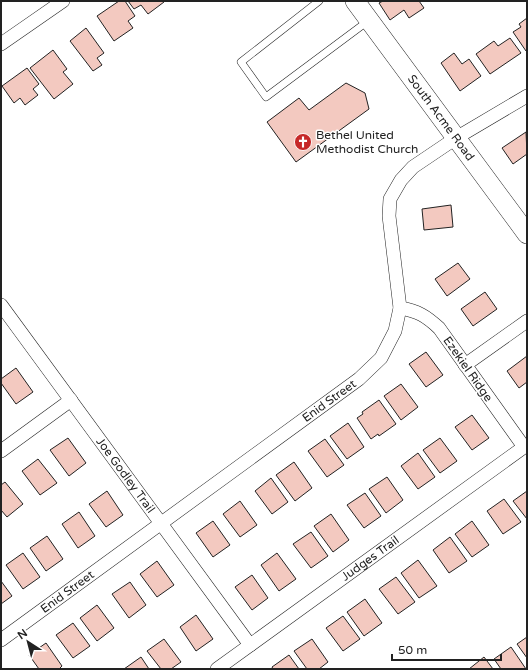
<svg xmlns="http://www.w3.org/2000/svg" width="528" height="670" font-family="'Varela Round',sans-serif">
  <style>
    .building { fill: #f3c9c0; stroke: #222 }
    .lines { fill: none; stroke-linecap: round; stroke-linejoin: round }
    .lane-casing { stroke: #222; stroke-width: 8 }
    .street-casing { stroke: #222; stroke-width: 14 }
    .secondary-casing { stroke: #222; stroke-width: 20 }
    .lane { stroke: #fff; stroke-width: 7 }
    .street { stroke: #fff; stroke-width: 13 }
    .secondary { stroke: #fff; stroke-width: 19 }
    .labels { text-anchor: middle; stroke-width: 3; stroke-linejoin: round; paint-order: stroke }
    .street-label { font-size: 12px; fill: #222; stroke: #fff }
    .poi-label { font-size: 12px; fill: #222; stroke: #fff; text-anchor: start }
  </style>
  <rect width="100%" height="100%" fill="#fff"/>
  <path class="building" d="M 119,1 L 125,1 L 135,16 L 128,21 L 133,28 L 114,41 L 97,16 Z
    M 128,1 L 163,1 L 164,2 L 148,14 L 141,5 L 134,9 Z
    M 383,1 L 419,1 L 424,8 L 409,18 L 404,10 L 390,20 L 379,3 Z
    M 527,18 L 527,51 L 526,51 L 513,32 L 521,27 L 519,24 Z
    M 86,28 L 104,53 L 97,58 L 102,65 L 93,71 L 70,41 Z
    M 510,38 L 521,53 L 490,74 L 476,54 L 494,41 L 498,46 Z
    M 53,50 L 67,69 L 63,72 L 73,84 L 54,99 L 30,68 Z
    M 454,53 L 462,64 L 469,59 L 481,76 L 460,91 L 441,63 Z
    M 27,68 L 39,84 L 33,89 L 38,95 L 25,105 L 20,98 L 14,103 L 2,86 Z
    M 346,83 L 365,93 L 369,109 L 296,162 L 267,122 L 299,98 L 309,110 Z
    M 526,132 L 527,154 L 513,164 L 502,148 Z
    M 451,205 L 453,227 L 424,230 L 422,209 Z
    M 458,263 L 470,279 L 447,296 L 435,279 Z
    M 485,292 L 497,309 L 473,326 L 461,309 Z
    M 426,352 L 443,375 L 426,387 L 409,364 Z
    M 527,356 L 527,382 L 519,388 L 507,371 Z
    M 16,368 L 33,392 L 16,404 L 1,383 L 1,379 Z
    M 401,384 L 418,407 L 401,420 L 384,396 Z
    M 379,400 L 396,424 L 379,436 L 378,434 L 371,439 L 357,418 L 363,414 L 362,412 Z
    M 472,415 L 489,438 L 472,450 L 455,427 Z
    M 348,423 L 364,447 L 347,459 L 330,436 Z
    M 68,438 L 86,463 L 69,476 L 50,450 Z
    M 440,438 L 457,461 L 440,473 L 423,450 Z
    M 325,439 L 344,465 L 327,477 L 308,451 Z
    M 418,453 L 435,477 L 418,489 L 401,466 Z
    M 38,459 L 57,483 L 40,495 L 22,471 Z
    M 294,462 L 312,488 L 295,501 L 276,475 Z
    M 387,477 L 403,500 L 386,513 L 369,489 Z
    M 271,478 L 288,502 L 272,514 L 255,491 Z
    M 5,482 L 23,504 L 7,517 L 1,510 L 1,485 Z
    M 107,491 L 123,515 L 106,527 L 89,504 Z
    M 527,491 L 527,519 L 513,501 Z
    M 365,493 L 381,516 L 364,528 L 347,505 Z
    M 504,499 L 521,522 L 503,534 L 487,511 Z
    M 240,501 L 257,525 L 240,537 L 223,514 Z
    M 79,512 L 95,536 L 78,548 L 62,524 Z
    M 331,514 L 349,540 L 333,552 L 314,526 Z
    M 213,521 L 230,545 L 213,557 L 196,533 Z
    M 472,521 L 489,545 L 472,557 L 455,534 Z
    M 311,532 L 328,556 L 311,568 L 293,544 Z
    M 47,536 L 63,559 L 46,571 L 30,548 Z
    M 450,537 L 467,561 L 449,573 L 433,550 Z
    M 23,553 L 40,577 L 23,589 L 6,565 Z
    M 277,553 L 296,579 L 279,591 L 261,565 Z
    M 418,560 L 437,586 L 419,598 L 401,573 Z
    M 157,561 L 174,585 L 157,597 L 140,574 Z
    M 252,575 L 268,598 L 252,610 L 235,587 Z
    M 396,577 L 415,602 L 398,614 L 379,589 Z
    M 1,581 L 12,596 L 1,604 Z
    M 130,582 L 146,605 L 129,618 L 112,594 Z
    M 365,599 L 382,623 L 364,636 L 347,612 Z
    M 97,605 L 114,628 L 97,641 L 80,618 Z
    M 196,615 L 213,639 L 196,651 L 180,627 Z
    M 343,616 L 360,639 L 343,651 L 326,628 Z
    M 73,623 L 90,646 L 73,658 L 56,635 Z
    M 527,637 L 527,658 L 517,644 Z
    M 164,639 L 181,662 L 171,669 L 161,669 L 147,651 Z
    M 312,639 L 328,662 L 319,669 L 307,669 L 294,651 Z
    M 46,643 L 62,666 L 59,669 L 39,669 L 29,655 Z
    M 511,647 L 526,669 L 501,669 L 494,659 Z
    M 289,655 L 299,669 L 273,669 L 272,667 Z
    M 141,657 L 149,669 L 124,669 Z
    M 484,657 L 493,669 L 469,669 Z"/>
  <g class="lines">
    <g class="lane-casing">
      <path id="lane" d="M 319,1 L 241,62 L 266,97 L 368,21"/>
    </g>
    <g class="street-casing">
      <g id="street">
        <path d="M 1,44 L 63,1"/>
        <path id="s1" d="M 1,305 L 250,645"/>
        <path d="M 465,365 L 527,321"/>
        <path d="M 1,451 L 71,400"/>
        <path id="s2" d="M 1,640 L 359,379 L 381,358 L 395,331 L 400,308 L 389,216 L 390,199 L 401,180 L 413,167 L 456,138 L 527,96"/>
        <path id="s3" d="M 217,669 L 524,447 L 439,328 C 426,316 418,311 400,308"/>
      </g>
    </g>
    <g class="secondary-casing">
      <g id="secondary">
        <path id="s4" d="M 355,1 L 527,234"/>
      </g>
    </g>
    <use href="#lane" class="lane"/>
    <use href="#street" class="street"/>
    <use href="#secondary" class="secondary"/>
  </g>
  <defs>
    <g id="church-disc" transform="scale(0.9)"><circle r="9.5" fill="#c62828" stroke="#fff"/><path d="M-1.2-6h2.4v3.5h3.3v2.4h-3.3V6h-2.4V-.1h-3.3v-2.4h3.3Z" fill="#fff"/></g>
  </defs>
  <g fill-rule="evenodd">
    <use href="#church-disc" x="303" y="142"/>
  </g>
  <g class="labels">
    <g class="street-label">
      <text dy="4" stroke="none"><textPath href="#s4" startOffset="145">South Acme Road</textPath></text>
      <text transform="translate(468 369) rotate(55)" y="4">Ezekiel Ridge</text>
      <text dy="4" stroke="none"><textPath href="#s2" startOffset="406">Enid Street</textPath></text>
      <text dy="4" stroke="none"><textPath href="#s1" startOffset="211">Joe Godley Trail</textPath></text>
      <text dy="4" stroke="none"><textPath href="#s3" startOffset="189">Judges Trail</textPath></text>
      <text dy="4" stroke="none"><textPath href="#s2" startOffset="82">Enid Street</textPath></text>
    </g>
    <g class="poi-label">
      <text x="316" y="139">Bethel United<tspan x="316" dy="14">Methodist Church</tspan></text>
    </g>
  </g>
  <rect width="528" height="670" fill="none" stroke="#222222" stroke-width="4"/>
  <g transform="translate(28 642) rotate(324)" stroke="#ffffff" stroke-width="3" paint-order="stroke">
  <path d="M0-3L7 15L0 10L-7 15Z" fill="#222222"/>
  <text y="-6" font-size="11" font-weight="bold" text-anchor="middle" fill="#222222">N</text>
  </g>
  <path d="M392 654v6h109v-6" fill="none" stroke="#222222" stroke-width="2"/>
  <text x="398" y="654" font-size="12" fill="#222222" stroke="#ffffff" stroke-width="3" paint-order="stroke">50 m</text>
</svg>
